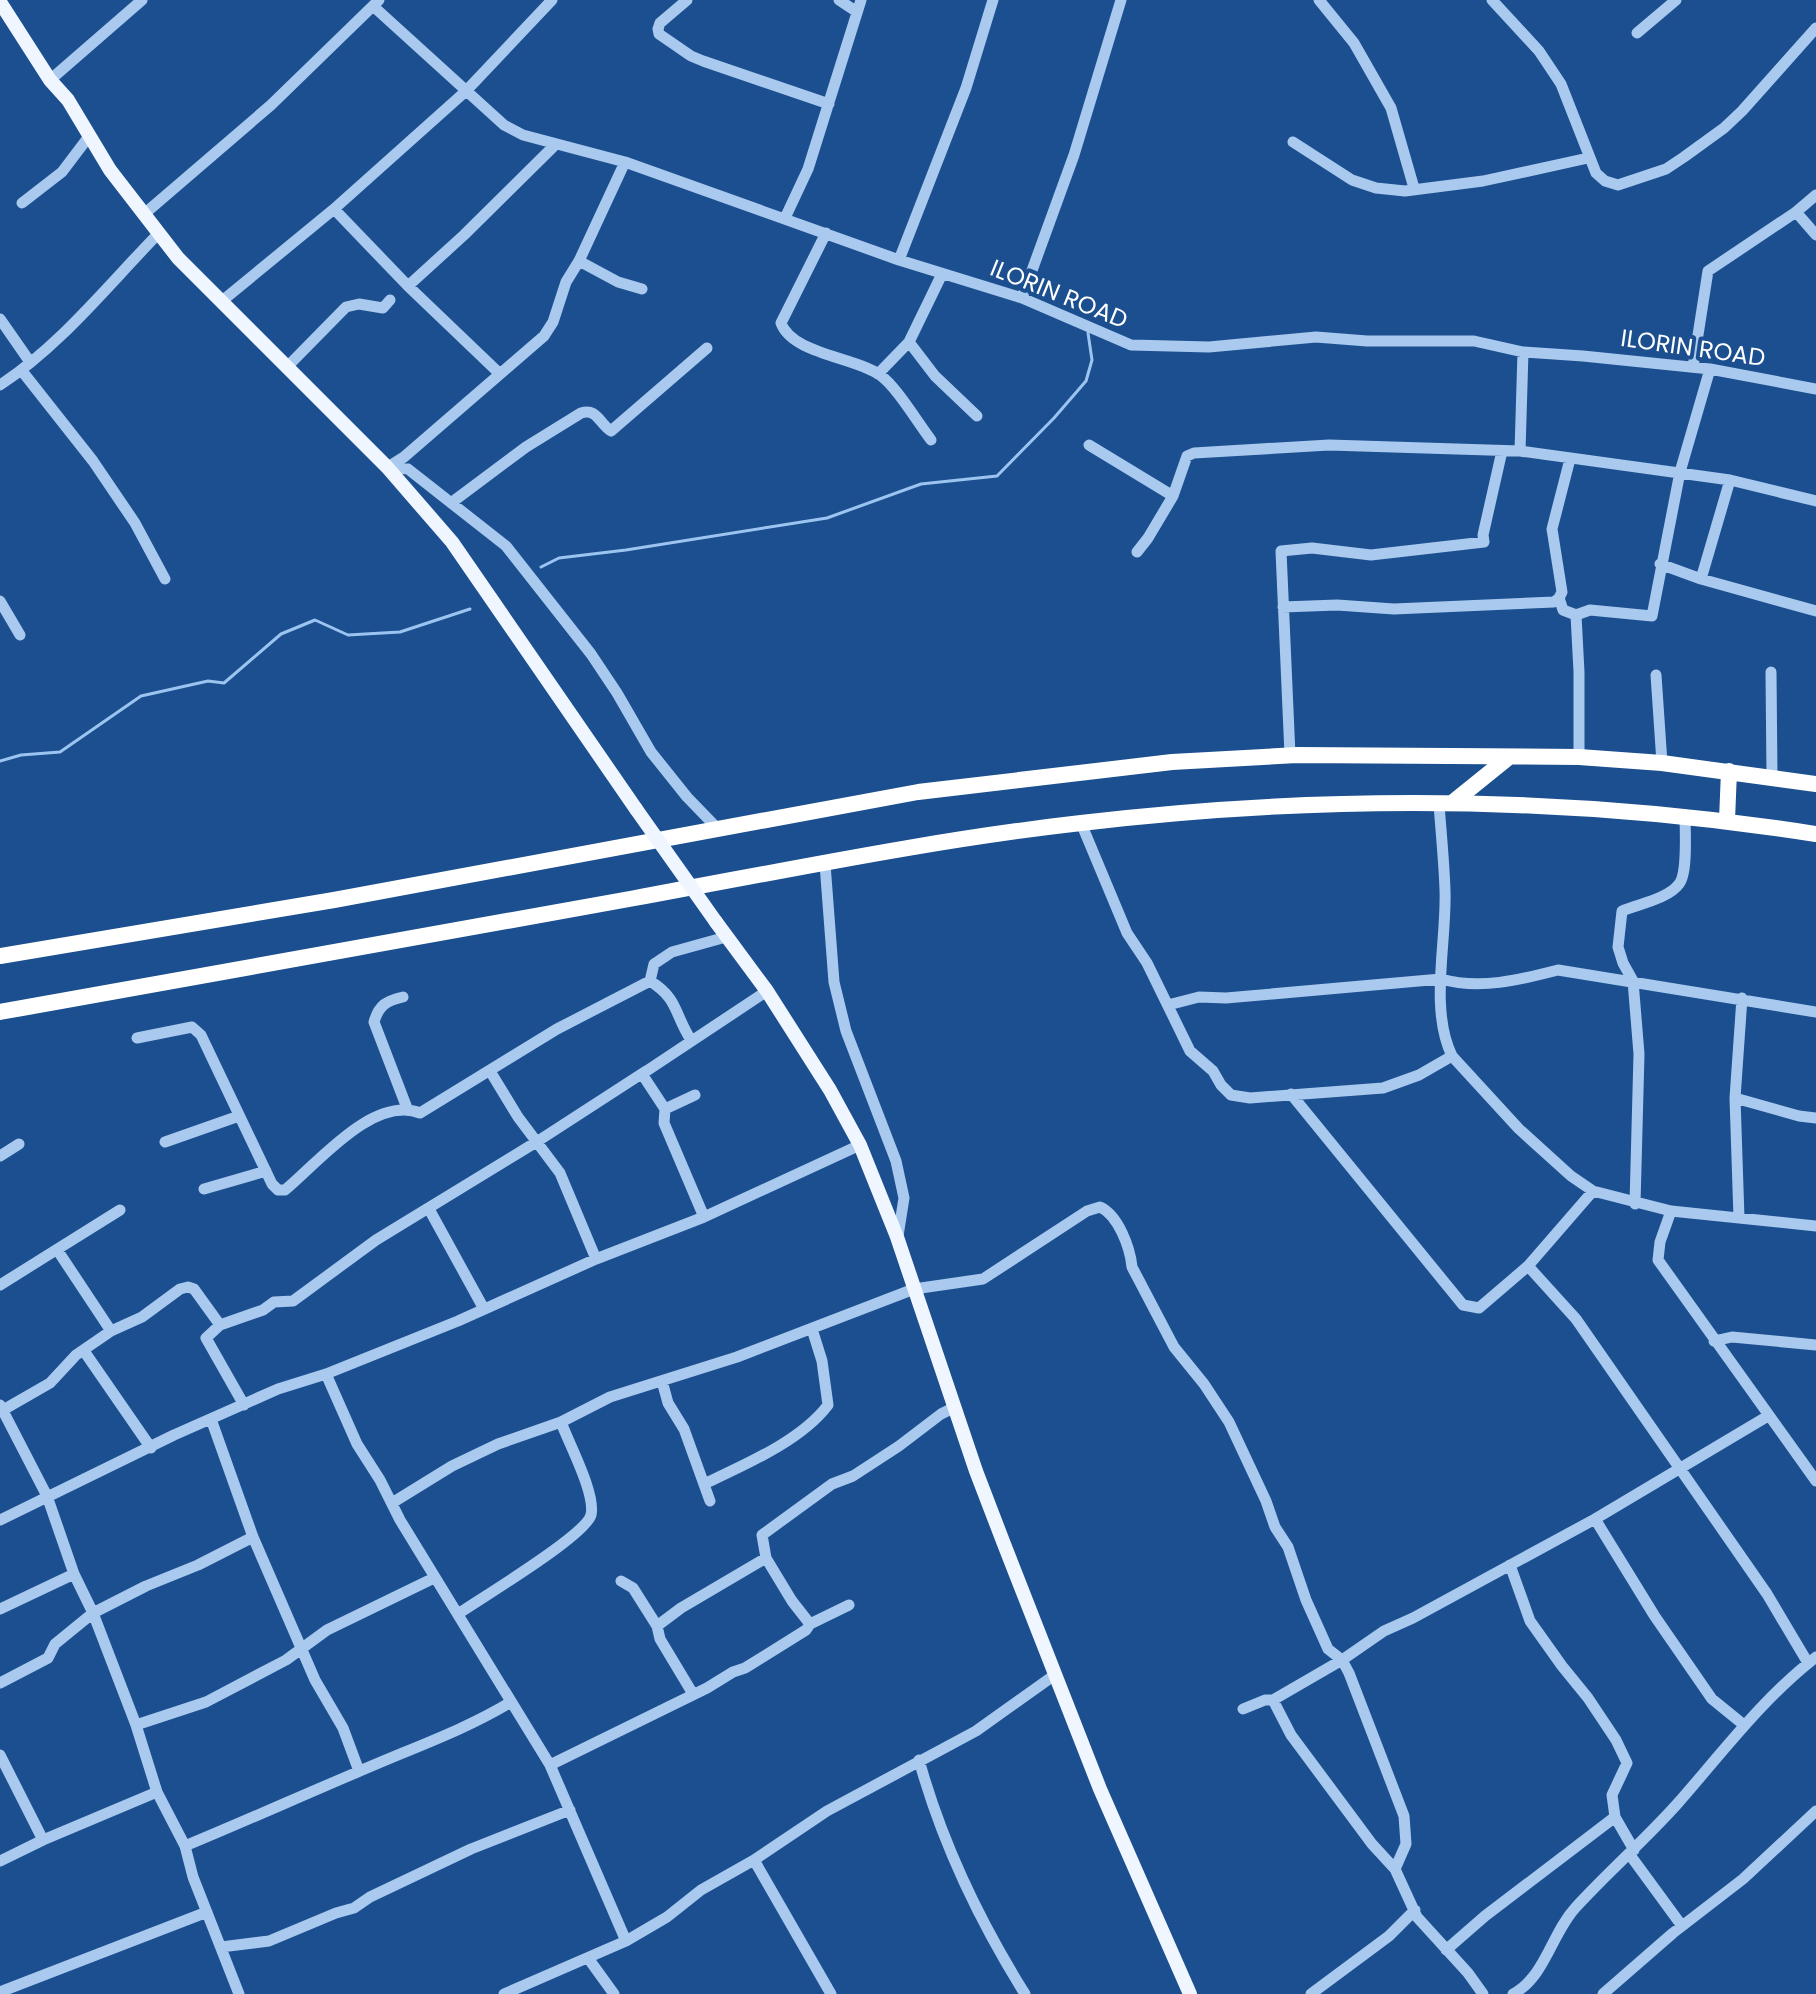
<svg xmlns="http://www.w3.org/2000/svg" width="1816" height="1994" font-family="Poppins,sans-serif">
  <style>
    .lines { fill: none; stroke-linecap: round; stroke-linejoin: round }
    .stream { stroke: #9cc4f0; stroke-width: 3 }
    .minor { stroke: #a9c9ee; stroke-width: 11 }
    .major { stroke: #f0f6ff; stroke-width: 14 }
    .highway { stroke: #fff; stroke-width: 16 }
    .major-bridge { stroke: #f0f6ff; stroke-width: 14 }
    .labels { text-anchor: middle; stroke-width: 8; stroke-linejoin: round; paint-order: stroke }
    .street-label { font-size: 24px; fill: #fff; stroke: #1b4f8f }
  </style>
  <rect width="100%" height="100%" fill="#1b4f8f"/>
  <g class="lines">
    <path class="stream" d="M 541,567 L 559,558 L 626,550 L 827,518 L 921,484 L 997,476 L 1054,418 L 1086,381 L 1092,360 L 1088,333
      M 0,761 L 21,755 L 60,752 L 141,696 L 208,681 L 224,683 L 281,634 L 315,620 L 348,635 L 400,632 L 470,609"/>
    <path class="minor" d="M 687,0 L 660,23 L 658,29 L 659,34 L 691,56 L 703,61 L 829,104
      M 839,0 L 857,12
      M 1319,0 L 1354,43 L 1391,108 L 1414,188
      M 1492,0 L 1539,51 L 1561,84 L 1596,173 L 1605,181 L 1618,185 L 1666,169 L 1684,157 L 1724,128 L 1742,111 L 1816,28
      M 373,6 L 504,125 L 523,135 L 625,162 L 899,260 L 1022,298 L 1131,345 L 1209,347 L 1316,337 L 1367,341 L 1474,341 L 1523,352 L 1583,356 L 1710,369 L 1816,389
      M 1637,33 L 1676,0
      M 50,80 L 142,0
      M 1293,142 L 1352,180 L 1376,188 L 1405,191 L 1483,181 L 1588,158
      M 22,203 L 62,172 L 90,135
      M 334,209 L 408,286 L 500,374
      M 1796,212 L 1816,235
      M 143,215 L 271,105 L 379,0
      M 785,218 L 808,169 L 861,0
      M 826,233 L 781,323 C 792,354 855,357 880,375 C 896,386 918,423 931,440
      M 899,260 L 966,88 L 993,0
      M 579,261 L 618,282 L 642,289
      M 408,286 L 464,235 L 556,144
      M 1022,298 L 1074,155 L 1121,0
      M 222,301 L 334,209 L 466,91 L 552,0
      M 0,319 L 30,362
      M 909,342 L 935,376 L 977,416
      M 287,367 L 346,307 L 359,304 L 383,308 L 390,300
      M 1693,367 L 1708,271 L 1796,212 L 1816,195
      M 22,371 L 93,461 L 135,523 L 165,579
      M 878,374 L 909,342 L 942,274
      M 0,385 C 60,346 108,285 158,234
      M 1089,445 L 1173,496
      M 1520,451 L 1523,352
      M 1570,459 L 1552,529 L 1562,592 L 1559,598 L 1563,610 L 1576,615 L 1579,672 L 1579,757
      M 387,467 L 408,469 L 506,546 L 591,654 L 617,693 L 651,752 L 687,797 L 718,829
      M 388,467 L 404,457 L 544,336 L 553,322 L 566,282 L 579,261 L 625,162
      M 451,503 L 526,447 L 581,413 C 597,408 599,423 611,431 L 707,348
      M 1137,552 L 1148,538 L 1173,496 L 1187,456 L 1194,453 L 1329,445 L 1520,451 L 1730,480 L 1816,501
      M 1660,564 L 1701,579 L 1816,611
      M 1701,579 L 1730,480
      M 0,601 L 20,635
      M 1283,607 L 1337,605 L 1394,609 L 1554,602 L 1559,598
      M 1576,615 L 1590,610 L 1652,616 L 1680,472 L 1710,369
      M 1771,672 L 1772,777
      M 1656,675 L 1662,763
      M 1290,755 L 1281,551 L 1312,548 L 1371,555 L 1484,542 L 1483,535 L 1502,451
      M 1439,804 C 1441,832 1444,861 1445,890 C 1447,942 1429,1008 1452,1056 L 1519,1129 L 1571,1176 L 1593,1191 L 1671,1211 L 1816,1226
      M 1081,823 L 1127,933 L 1147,963 L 1190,1051 L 1213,1071 L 1221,1085 L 1231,1095 L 1250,1098 L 1383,1088 L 1419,1075 L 1452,1056
      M 825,864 L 834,982 L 846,1031 L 896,1161 L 904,1198 L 898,1236
      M 650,981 C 679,999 674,1014 691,1040
      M 403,997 C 386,1001 379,1005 374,1022 L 407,1108
      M 1168,1005 L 1199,997 L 1226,998 L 1441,979 C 1480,990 1519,980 1558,970 L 1816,1012
      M 137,1038 L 192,1027 L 201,1035 L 272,1184 L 278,1190 L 285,1190 C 318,1163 373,1095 420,1113 L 557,1029 L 650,981 L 654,964 L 672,952 L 726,937
      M 490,1071 L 518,1117 L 560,1173 L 596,1259
      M 1291,1094 L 1463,1305 L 1479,1308 L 1528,1266 L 1593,1191
      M 1735,1098 L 1799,1116 L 1816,1118
      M 665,1109 L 695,1095
      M 165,1142 L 239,1116
      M 0,1156 L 19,1144
      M 204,1189 L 266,1171
      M 1635,1204 L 1639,1054 L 1633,981 L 1623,963 L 1618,947 L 1622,911 C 1638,904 1668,899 1679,884 C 1688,873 1685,831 1685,815
      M 429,1209 L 484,1309
      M 1671,1211 L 1660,1242 L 1658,1260 L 1816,1481
      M 704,1217 L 664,1123 L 665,1109 L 642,1074 L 767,991
      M 1739,1218 L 1735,1098 L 1742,998
      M 58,1251 L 111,1331
      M 1528,1266 L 1576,1319 L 1767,1594 L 1808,1663
      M 0,1285 L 120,1210
      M 220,1325 L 263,1310 L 274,1302 L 293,1301 L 376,1240 L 538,1141 L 646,1071
      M 1714,1341 L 1732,1337 L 1816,1345
      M 84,1351 L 151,1448
      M 326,1374 L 357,1444 L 380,1480 L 400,1520 L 550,1765 L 626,1941
      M 662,1381 L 668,1403 L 684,1429 L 710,1501
      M 0,1405 L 47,1496 L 74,1574 L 93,1613 L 136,1725 L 157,1792 L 185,1846 L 193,1877 L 239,1994
      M 3,1410 L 50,1383 L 76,1355 L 111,1331 L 142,1317 L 180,1289 L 188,1287 L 194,1289 L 220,1325 L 206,1338 L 244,1405
      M 211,1419 L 253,1537 L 315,1680 L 343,1728 L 359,1771
      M 704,1484 C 744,1465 801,1441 828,1405 L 822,1361 L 812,1329
      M 392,1503 L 452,1466 L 498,1444 L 561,1422 L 610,1397 L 737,1357 L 914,1289 L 983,1279 L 1087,1211 L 1100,1207 C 1118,1215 1130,1247 1132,1267 L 1174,1347 L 1204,1384 L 1229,1422 L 1266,1501 L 1275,1527 L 1288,1547 L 1306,1600 L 1328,1649 L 1342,1660 L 1349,1673 L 1404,1816 L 1406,1844 L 1395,1869
      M 1595,1519 L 1654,1615 L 1712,1699 L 1744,1725
      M 0,1520 L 174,1435 L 278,1389 L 326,1374 L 458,1321 L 596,1259 L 704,1217 L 860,1145
      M 621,1581 L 633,1588 L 657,1626 L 660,1639 L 693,1694
      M 0,1609 L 74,1574
      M 458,1614 C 481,1598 585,1536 591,1515 C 596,1494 569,1444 561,1422
      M 810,1624 L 792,1601 L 766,1558 L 762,1535 L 832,1484 L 853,1476 L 899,1446 L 941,1414 L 955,1407
      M 657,1626 L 681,1608 L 766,1558
      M 0,1683 L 48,1658 L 55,1644 L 93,1613 L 146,1586 L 198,1565 L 253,1537
      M 1273,1700 L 1291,1735 L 1372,1844 L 1395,1869 L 1417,1917 L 1468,1973 L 1483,1994
      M 1243,1709 L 1265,1700 L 1273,1700 L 1342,1660 L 1384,1631 L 1413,1618 L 1595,1519 L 1768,1416
      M 136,1725 L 206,1702 L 286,1660 L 327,1630 L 434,1578
      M 0,1755 L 43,1840
      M 919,1760 C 942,1843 980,1922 1025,1994
      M 550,1765 L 707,1688 L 733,1672 L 745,1668 L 806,1630 L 810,1624 L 849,1605
      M 1615,1817 L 1634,1850
      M 185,1846 C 243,1822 301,1796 360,1771 C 412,1748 463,1731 511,1702
      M 1630,1855 L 1682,1926
      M 754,1860 L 831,1994
      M 0,1861 L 43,1840 L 157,1792
      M 221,1947 L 269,1941 L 336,1913 L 354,1908 L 370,1897 L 471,1849 L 570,1810
      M 1446,1950 L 1485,1916 L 1615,1817 L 1612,1795 L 1627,1763 L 1616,1740 L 1588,1698 L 1562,1666 L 1530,1621 L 1510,1565
      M 588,1958 L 614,1994
      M 0,1992 L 207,1912
      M 504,1994 L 626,1941 L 667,1917 L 701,1890 L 754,1860 L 827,1811 L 976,1731 L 1056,1674
      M 1311,1994 L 1389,1936 L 1415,1910
      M 1513,1994 C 1546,1976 1551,1934 1576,1907 C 1609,1871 1646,1839 1678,1803 C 1722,1753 1763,1698 1816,1657
      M 1603,1994 L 1673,1933 L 1743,1879 L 1816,1811"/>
    <path class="major" d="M 0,2 L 50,80 L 68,100 L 110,170 L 178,258 L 387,467 L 452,542 L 636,809
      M 716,922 L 767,991 L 830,1090 L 860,1145 L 897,1237 L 976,1471 L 1004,1544 L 1100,1789 L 1190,1994"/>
    <path class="highway" d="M 1452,803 L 1509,757
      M 1727,820 L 1729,771
      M 0,956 L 334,900 L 918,792 L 1172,762 L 1297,755 L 1579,757 L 1662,763 L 1816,784
      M 0,1012 C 212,974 424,936 635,898 C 783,871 931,840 1081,823 C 1325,794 1573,796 1816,834"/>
    <path class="major-bridge" d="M 636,809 L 716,922"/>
  </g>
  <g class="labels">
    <g class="street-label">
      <text transform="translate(1059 294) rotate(22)" y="8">ILORIN ROAD</text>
      <text transform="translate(1693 348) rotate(8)" y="8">ILORIN ROAD</text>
    </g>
  </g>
</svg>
